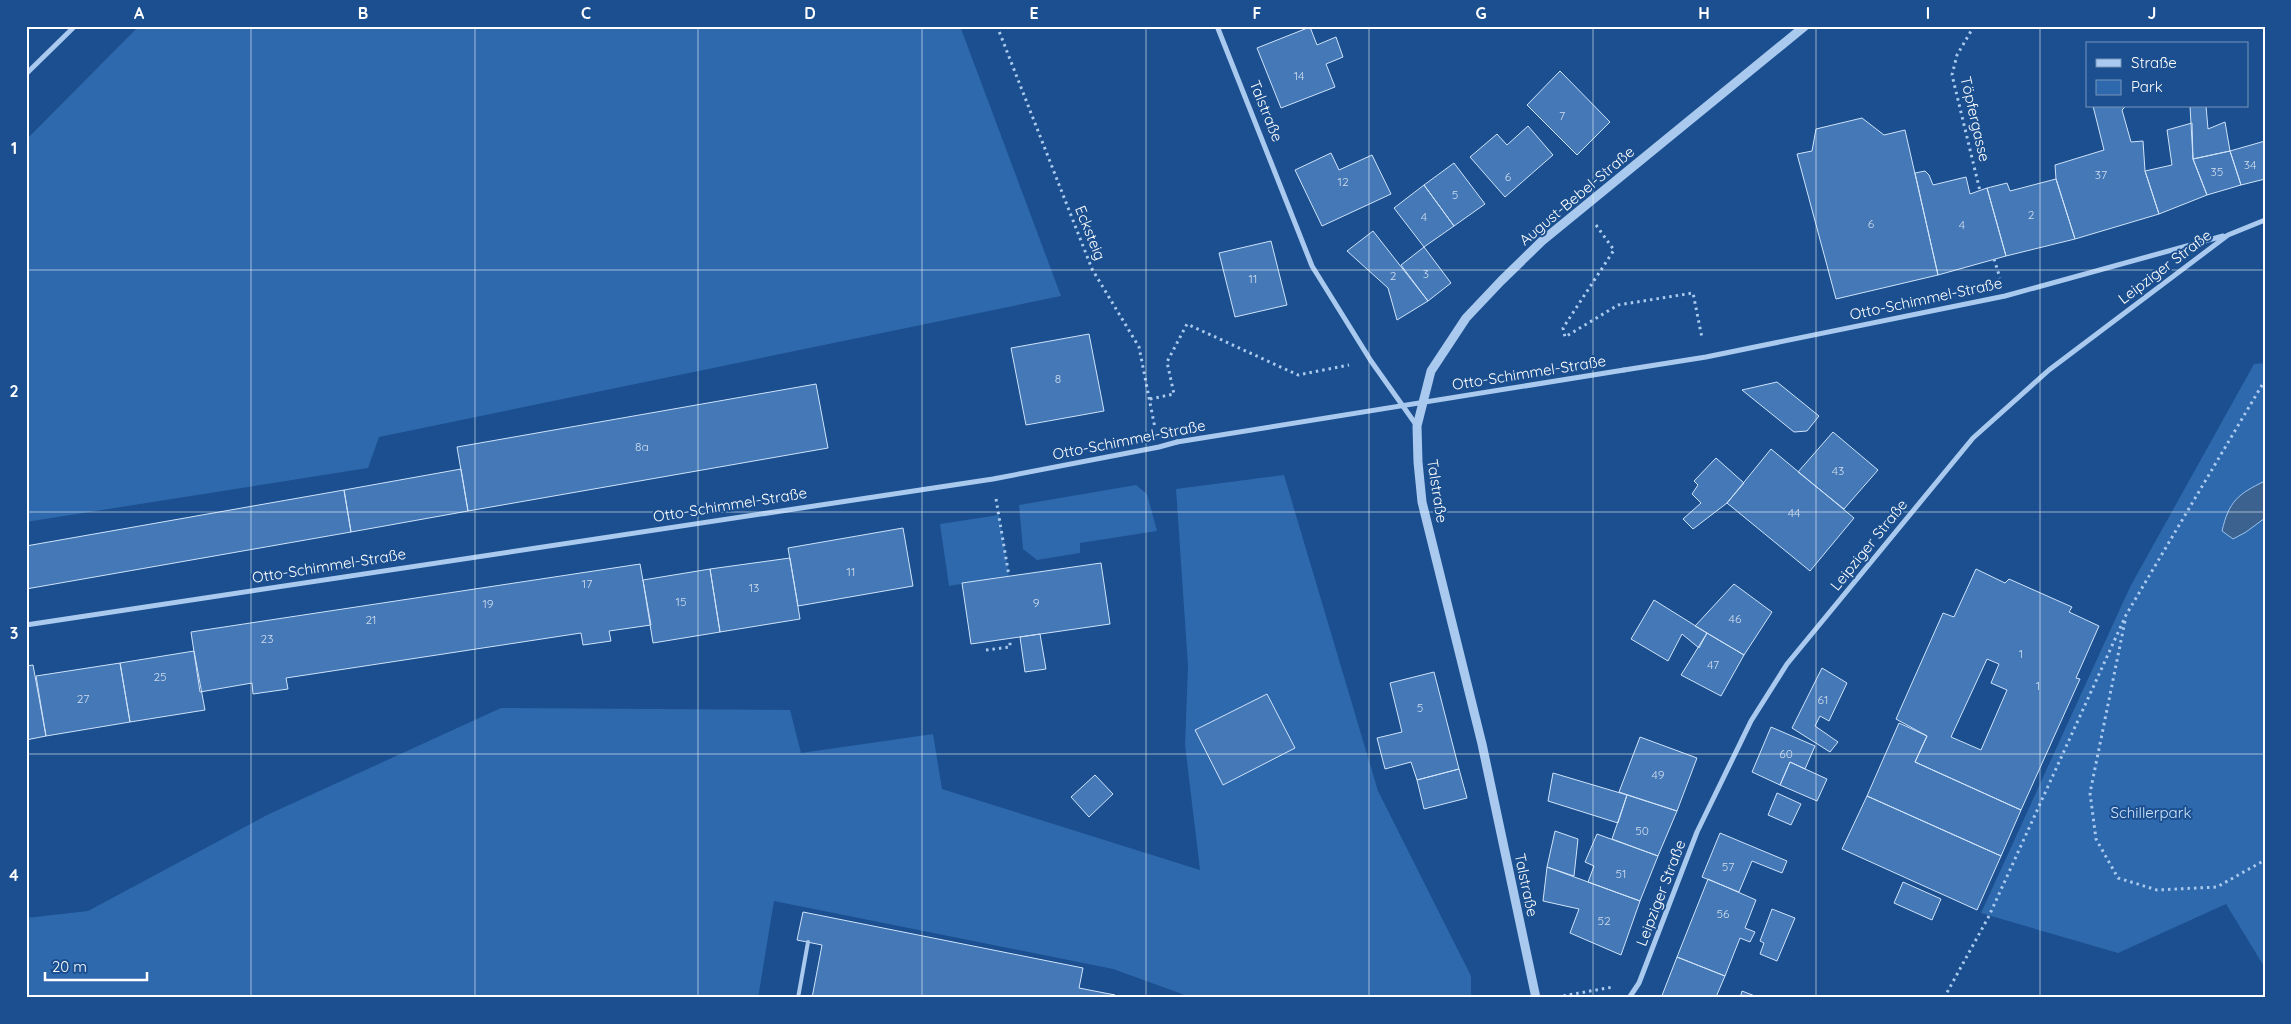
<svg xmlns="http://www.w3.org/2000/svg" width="2291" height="1024" font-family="Quicksand,sans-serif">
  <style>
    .green { fill: #2e69ad }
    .water { fill: #3c6290; stroke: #9cc4f0 }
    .building { fill: #4478b7; stroke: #cfe3fa; fill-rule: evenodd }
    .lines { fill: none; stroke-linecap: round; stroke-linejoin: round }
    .path { stroke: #a9c9ee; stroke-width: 3; stroke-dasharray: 2.5 4; stroke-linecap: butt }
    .service { stroke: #a9c9ee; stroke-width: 4 }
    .minor { stroke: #a9c9ee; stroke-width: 5 }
    .tertiary { stroke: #a9c9ee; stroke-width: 9 }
    .minor-bridge { stroke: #a9c9ee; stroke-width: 5 }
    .grid { fill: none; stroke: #fff; stroke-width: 1; stroke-opacity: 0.55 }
    .labels { text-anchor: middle; stroke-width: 4; stroke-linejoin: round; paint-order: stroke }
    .number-label { font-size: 12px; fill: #d0dded }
    .street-label { font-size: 15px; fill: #fff; stroke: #1b4f8f }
    .park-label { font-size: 15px; fill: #cfe3fa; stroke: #1b4f8f }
    .neatline { fill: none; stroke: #fff; stroke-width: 2 }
    .grid-label { font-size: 16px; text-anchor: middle; font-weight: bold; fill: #fff }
  </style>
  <rect width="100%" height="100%" fill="#1b4f8f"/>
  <path class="green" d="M 139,26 L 960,26 L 1061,296 L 379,437 L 368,468 L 26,522 L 26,140 Z
    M 2265,363 L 2265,968 L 2226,904 L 2118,953 L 1981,913 L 2130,587 L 2254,364 Z
    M 1284,475 L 1378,791 L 1471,976 L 1471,998 L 1193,998 L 1113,969 L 774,901 L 758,998 L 26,998 L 26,918 L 88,911 L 267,815 L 501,708 L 790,710 L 801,753 L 933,734 L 942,789 L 1200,870 L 1185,745 L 1188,666 L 1176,489 Z
    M 1136,485 L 1147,494 L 1157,531 L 1080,543 L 1080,553 L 1037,560 L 1023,549 L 1019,505 Z
    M 999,515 L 1009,576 L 949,586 L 940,524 Z"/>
  <path class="water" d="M 2265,481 L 2265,518 L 2246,532 L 2233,539 L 2222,531 C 2229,501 2238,494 2265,481 Z"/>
  <path class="building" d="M 1310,27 L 1317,45 L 1336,37 L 1343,57 L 1326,64 L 1335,87 L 1281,108 L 1257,48 Z
    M 1560,71 L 1610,122 L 1577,155 L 1527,105 Z
    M 2093,106 L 2126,106 L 2122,110 L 2131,142 L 2143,141 L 2145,171 L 2159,214 L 2075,239 L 2056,179 L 2055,165 L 2104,150 Z
    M 2190,106 L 2206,106 L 2208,129 L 2225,122 L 2230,151 L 2193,159 Z
    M 1862,118 L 1884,135 L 1905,130 L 1938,275 L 1836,299 L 1797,154 L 1812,151 L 1816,129 Z
    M 2192,123 L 2193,159 L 2207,195 L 2159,214 L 2145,171 L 2172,165 L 2167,130 Z
    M 1528,126 L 1553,155 L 1505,197 L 1470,157 L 1497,134 L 1507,145 Z
    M 2265,141 L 2265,179 L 2241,185 L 2230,151 Z
    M 2230,151 L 2241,185 L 2207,195 L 2193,159 Z
    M 1331,153 L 1339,170 L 1372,155 L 1391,194 L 1322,226 L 1295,170 Z
    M 1454,163 L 1485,204 L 1454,226 L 1424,185 Z
    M 1925,171 L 1929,175 L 1933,185 L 1966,177 L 1970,194 L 1987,188 L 2006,256 L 1938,275 L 1915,173 Z
    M 2056,179 L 2075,239 L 2006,256 L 1987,188 L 2007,183 L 2010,191 Z
    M 1424,185 L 1454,226 L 1424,247 L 1394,208 Z
    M 1373,231 L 1428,301 L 1397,320 L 1388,288 L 1347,251 Z
    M 1271,241 L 1287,305 L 1235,317 L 1219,253 Z
    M 1424,247 L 1451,283 L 1428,301 L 1401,265 Z
    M 1089,334 L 1104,411 L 1026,425 L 1011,348 Z
    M 1777,382 L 1819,416 L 1807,431 L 1794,432 L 1742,390 Z
    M 816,384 L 828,448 L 468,511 L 457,447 Z
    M 1833,432 L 1878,470 L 1844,509 L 1798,472 Z
    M 1771,449 L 1854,518 L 1810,571 L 1727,503 Z
    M 1716,458 L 1744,483 L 1727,503 L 1693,529 L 1683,519 L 1701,503 L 1692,494 L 1698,485 L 1694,481 Z
    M 461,469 L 468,511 L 351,532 L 344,490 Z
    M 344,490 L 351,532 L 26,589 L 26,546 Z
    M 903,528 L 913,586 L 798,606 L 788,548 Z
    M 790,558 L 800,619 L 720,632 L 710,569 Z
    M 1101,563 L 1110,624 L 971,644 L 962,583 Z
    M 640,564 L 651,625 L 609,631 L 611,641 L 583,645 L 581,633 L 286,678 L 288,689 L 253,694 L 252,683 L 200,692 L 191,632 Z
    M 710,569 L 720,632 L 653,643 L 643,580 Z
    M 1976,569 L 2005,583 L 2009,579 L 2072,607 L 2069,612 L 2099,626 L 2076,678 L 2080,679 L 2021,810 L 1915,762 L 1927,736 L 1896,719 L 1943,613 L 1954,617 ZM 1987,659 L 1999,664 L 1991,683 L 2007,690 L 1981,750 L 1951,737 Z
    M 1734,584 L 1772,612 L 1744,655 L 1695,626 Z
    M 1654,600 L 1707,633 L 1699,648 L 1682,634 L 1668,661 L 1631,639 Z
    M 1707,633 L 1744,655 L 1721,696 L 1681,675 Z
    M 1040,634 L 1046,669 L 1025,672 L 1020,637 Z
    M 194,651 L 205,710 L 130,722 L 120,663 Z
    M 120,663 L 130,722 L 46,736 L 36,676 Z
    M 33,665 L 46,736 L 26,740 L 26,666 Z
    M 1822,668 L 1847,683 L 1829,721 L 1820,716 L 1815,726 L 1838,742 L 1830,752 L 1792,728 Z
    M 1434,672 L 1459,769 L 1417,780 L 1411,762 L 1385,769 L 1377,738 L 1402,732 L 1390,683 Z
    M 1267,694 L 1295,748 L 1223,785 L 1195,730 Z
    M 1899,723 L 1927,736 L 1915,762 L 2021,810 L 2001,856 L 1867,796 Z
    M 1771,727 L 1815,746 L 1805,769 L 1790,762 L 1780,785 L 1752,772 Z
    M 1640,737 L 1697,758 L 1677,811 L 1619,792 Z
    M 1790,762 L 1827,779 L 1817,801 L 1780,785 Z
    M 1459,769 L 1467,798 L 1424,809 L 1417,780 Z
    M 1553,773 L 1627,795 L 1618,823 L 1548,801 Z
    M 1095,775 L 1113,794 L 1089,817 L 1071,797 Z
    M 1777,793 L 1801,804 L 1791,825 L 1768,815 Z
    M 1627,795 L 1677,811 L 1658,856 L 1612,839 Z
    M 1867,796 L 2001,856 L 1977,910 L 1842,849 Z
    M 1555,831 L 1578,839 L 1574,876 L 1547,867 Z
    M 1720,833 L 1787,861 L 1782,873 L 1752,861 L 1739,892 L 1702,877 Z
    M 1597,834 L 1658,856 L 1640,901 L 1588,882 L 1594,866 L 1585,862 Z
    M 1547,867 L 1640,901 L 1621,955 L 1570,933 L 1579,909 L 1543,901 Z
    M 1708,879 L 1756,900 L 1745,928 L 1755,932 L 1750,942 L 1740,938 L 1725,976 L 1677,957 Z
    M 1903,882 L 1941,899 L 1932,920 L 1894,903 Z
    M 1772,909 L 1795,918 L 1777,961 L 1760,954 L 1764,943 L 1760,941 Z
    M 803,912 L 1083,968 L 1079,988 L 1115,995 L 1114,998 L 812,998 L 822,945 L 797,940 Z
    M 1677,957 L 1725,976 L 1716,997 L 1718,998 L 1661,998 Z
    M 1742,991 L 1760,998 L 1740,998 Z"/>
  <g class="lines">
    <path class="path" d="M 997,26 L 1092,269 L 1139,347 L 1155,428
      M 1974,26 L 1957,55 L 1952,75 L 1980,191
      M 1596,225 L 1614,250 L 1563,328 L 1565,337 L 1618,305 L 1693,293 L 1702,338
      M 1994,259 L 2000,278
      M 1150,399 L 1174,394 L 1167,362 L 1187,324 L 1298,375 L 1349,365
      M 996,499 L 1009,576
      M 2125,621 L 2090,793 L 2096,839 L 2118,878 L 2157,890 L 2217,887 L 2265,860
      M 986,650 L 1010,647 L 1010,638
      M 1557,997 L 1613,987
      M 1944,998 L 1989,916 L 2126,615 L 2265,380"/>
    <path class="service" d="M 798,998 L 808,942"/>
    <path class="minor" d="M 1217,26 L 1312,266 L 1371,361 L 1417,426
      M 26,74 L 75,26
      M 1624,370 L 1706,357 L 2005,296 L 2223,236
      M 26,625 L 993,479 L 1159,447 L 1177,442
      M 1629,998 L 1639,983 L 1697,832 L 1751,721 L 1787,664 L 1973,438 L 2049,370 L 2228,235 L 2265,220"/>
    <path class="tertiary" d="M 1536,998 L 1482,744 L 1422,502 L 1418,462 L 1417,426 L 1431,371 L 1466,318 L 1501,281 L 1542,241 L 1805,26"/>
    <path class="minor-bridge" d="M 1177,442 L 1624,370"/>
  </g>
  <path class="grid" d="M 251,26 L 251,998M 475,26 L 475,998M 698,26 L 698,998M 922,26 L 922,998M 1146,26 L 1146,998M 1369,26 L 1369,998M 1593,26 L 1593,998M 1816,26 L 1816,998M 2040,26 L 2040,998M 26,270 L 2265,270M 26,512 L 2265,512M 26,754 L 2265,754"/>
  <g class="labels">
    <g class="number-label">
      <text x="1299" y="80">14</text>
      <text x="1562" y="120">7</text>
      <text x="2250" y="169">34</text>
      <text x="2217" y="176">35</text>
      <text x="2101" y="179">37</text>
      <text x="1508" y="181">6</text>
      <text x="1343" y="186">12</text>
      <text x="1455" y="199">5</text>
      <text x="2031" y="219">2</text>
      <text x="1424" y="221">4</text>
      <text x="1871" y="228">6</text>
      <text x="1962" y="229">4</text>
      <text x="1426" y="278">3</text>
      <text x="1393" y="280">2</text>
      <text x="1253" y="283">11</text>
      <text x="1058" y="383">8</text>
      <text x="642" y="451">8a</text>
      <text x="1838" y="475">43</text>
      <text x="1794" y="517">44</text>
      <text x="851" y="576">11</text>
      <text x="587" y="588">17</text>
      <text x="754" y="592">13</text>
      <text x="681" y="606">15</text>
      <text x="1036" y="607">9</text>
      <text x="488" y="608">19</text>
      <text x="1735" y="623">46</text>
      <text x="371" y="624">21</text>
      <text x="267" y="643">23</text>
      <text x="2021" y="658">1</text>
      <text x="1713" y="669">47</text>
      <text x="160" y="681">25</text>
      <text x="2038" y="690">1</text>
      <text x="83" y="703">27</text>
      <text x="1823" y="704">61</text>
      <text x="1420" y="712">5</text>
      <text x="1786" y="758">60</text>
      <text x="1658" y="779">49</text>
      <text x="1642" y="835">50</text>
      <text x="1728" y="871">57</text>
      <text x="1621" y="878">51</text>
      <text x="1723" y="918">56</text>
      <text x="1604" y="925">52</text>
    </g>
    <g class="street-label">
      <text transform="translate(1266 111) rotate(68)" y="5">Talstraße</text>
      <text transform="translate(1975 119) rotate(77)" y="5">Töpfergasse</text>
      <text transform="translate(1577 196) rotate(-40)" y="5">August-Bebel-Straße</text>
      <text transform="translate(1090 233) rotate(68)" y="5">Ecksteig</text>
      <text transform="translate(2165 267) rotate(-37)" y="5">Leipziger Straße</text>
      <text transform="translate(1926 299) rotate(-12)" y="5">Otto-Schimmel-Straße</text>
      <text transform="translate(1529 373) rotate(-9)" y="5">Otto-Schimmel-Straße</text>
      <text transform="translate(1129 440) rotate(-11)" y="5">Otto-Schimmel-Straße</text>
      <text transform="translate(1437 491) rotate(81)" y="5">Talstraße</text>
      <text transform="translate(730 505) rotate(-9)" y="5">Otto-Schimmel-Straße</text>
      <text transform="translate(1869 545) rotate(-51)" y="5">Leipziger Straße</text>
      <text transform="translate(329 566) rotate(-9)" y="5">Otto-Schimmel-Straße</text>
      <text transform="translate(1526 885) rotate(78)" y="5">Talstraße</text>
      <text transform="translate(1661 893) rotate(-69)" y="5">Leipziger Straße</text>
    </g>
    <g class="park-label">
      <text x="2151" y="818">Schillerpark</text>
    </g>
  </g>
  <rect width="2291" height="1024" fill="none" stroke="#1b4f8f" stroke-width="55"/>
  <rect x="2086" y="42" width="162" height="65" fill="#1b4f8f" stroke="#7695bc"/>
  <rect x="2096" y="59" width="25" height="8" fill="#a9c9ee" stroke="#7695bc"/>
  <text x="2131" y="68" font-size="15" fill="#ffffff">Straße</text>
  <rect x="2096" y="80" width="25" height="15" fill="#2e69ad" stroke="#7695bc"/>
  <text x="2131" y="92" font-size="15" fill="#ffffff">Park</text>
  <path d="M45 972v8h102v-8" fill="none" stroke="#ffffff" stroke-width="2.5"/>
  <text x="52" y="972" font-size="15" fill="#ffffff" stroke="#1b4f8f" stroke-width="4" paint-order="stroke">20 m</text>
  <rect x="28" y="28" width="2236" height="968" class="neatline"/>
  <g class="grid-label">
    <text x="139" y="19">A</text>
    <text x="363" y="19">B</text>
    <text x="586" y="19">C</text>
    <text x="810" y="19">D</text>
    <text x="1034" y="19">E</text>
    <text x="1257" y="19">F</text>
    <text x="1481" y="19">G</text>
    <text x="1704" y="19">H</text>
    <text x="1928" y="19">I</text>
    <text x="2152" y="19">J</text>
    <text x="14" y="154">1</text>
    <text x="14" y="397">2</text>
    <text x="14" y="639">3</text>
    <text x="14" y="881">4</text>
  </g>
</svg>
